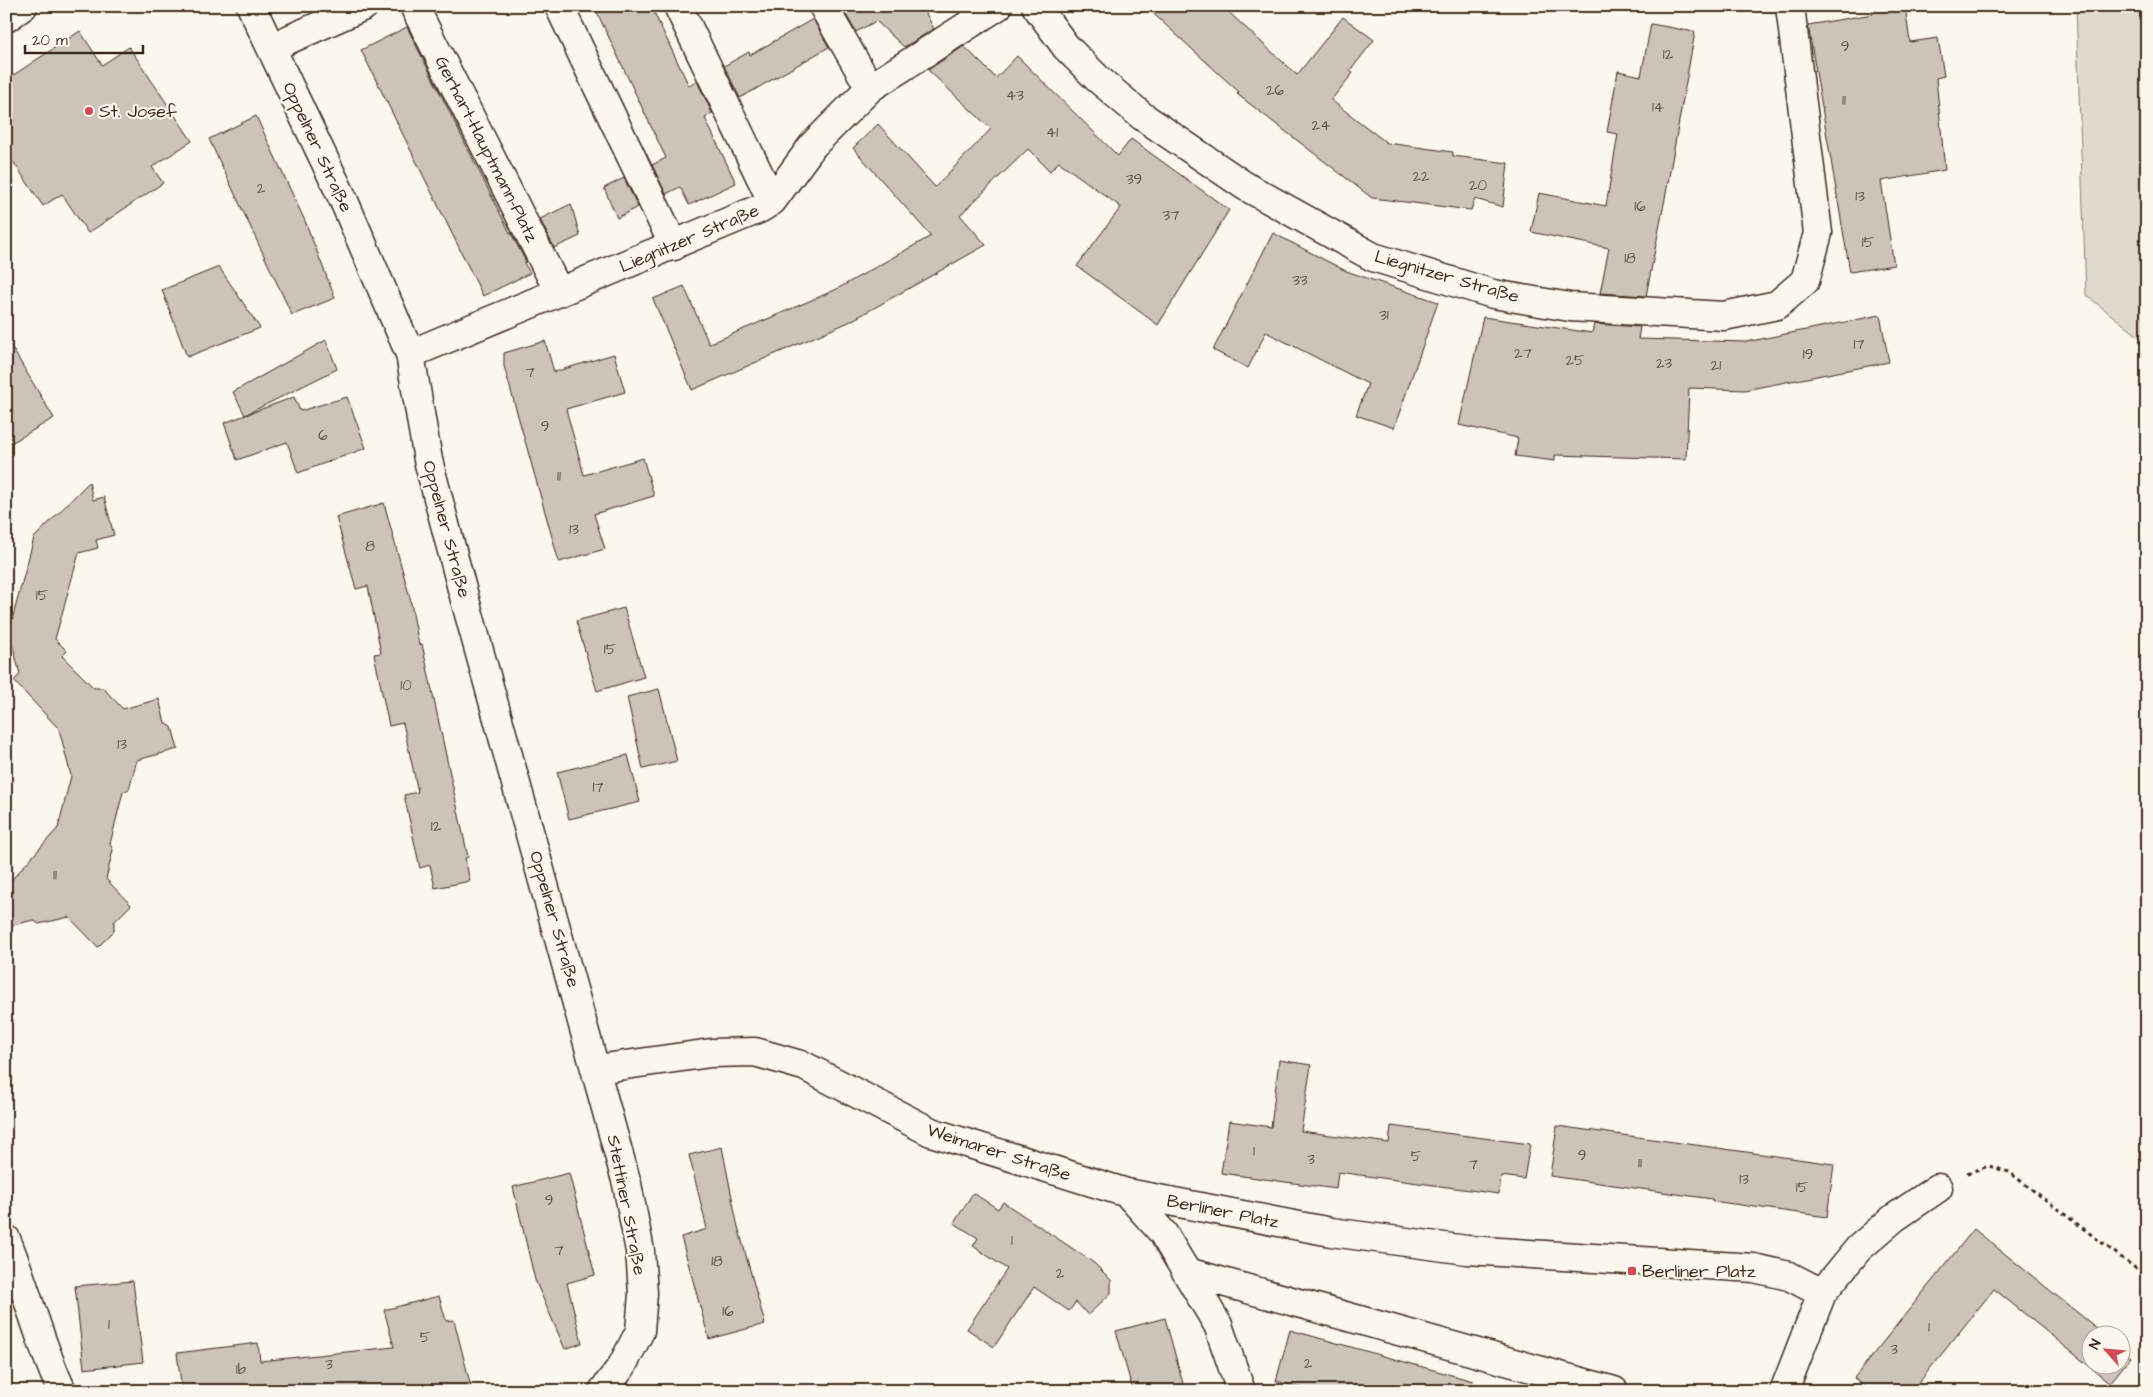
<svg xmlns="http://www.w3.org/2000/svg" width="2153" height="1397" font-family="'Architects Daughter',sans-serif">
  <style>
    .green { fill: #dfd9ce; stroke: #8d8276 }
    .building { fill: #ccc4b9; stroke: #3b2a1e }
    .lines { fill: none; stroke-linecap: round; stroke-linejoin: round }
    .minor-casing { stroke: #3b2a1e; stroke-width: 31 }
    .path { stroke: #3b2a1e; stroke-width: 3; stroke-dasharray: 4 4; stroke-linecap: butt }
    .minor { stroke: #fbf7ec; stroke-width: 28 }
    .poi-dot { fill: #d1495b; stroke: #fbf7ec; stroke-width: 2 }
    .labels { text-anchor: middle; stroke-width: 4.5; stroke-linejoin: round; paint-order: stroke }
    .number-label { font-size: 15px; fill: #5f5045 }
    .poi-label { font-size: 18px; fill: #3b2a1e; stroke: #fbf7ec; text-anchor: start }
    .street-label { font-size: 18px; fill: #3b2a1e; stroke: #fbf7ec }
  </style>
  <rect width="100%" height="100%" fill="#fbf7ec"/>
  <filter id="ink" filterUnits="userSpaceOnUse"><feTurbulence type="fractalNoise" baseFrequency=".02" numOctaves="2"/><feDisplacementMap in="SourceGraphic" scale="10" xChannelSelector="R" yChannelSelector="G"/><feConvolveMatrix kernelMatrix="1 2 1 2 8 2 1 2 1" color-interpolation-filters="sRGB"/></filter>
  <g filter="url(#ink)">
    <path class="green" d="M 2076,6 L 2147,6 L 2147,343 L 2086,295 Z"/>
    <path class="building" d="M 594,6 L 651,6 L 689,86 L 697,81 L 712,113 L 705,118 L 736,183 L 689,205 L 680,187 L 666,194 L 652,165 L 666,158 Z
      M 841,6 L 922,6 L 934,29 L 904,47 L 876,21 L 856,32 Z
      M 1145,6 L 1222,6 L 1297,75 L 1343,17 L 1374,40 L 1350,71 L 1353,73 L 1331,100 L 1387,143 L 1453,152 L 1453,156 L 1508,163 L 1503,207 L 1475,199 L 1471,210 L 1372,198 L 1237,94 L 1239,92 Z
      M 1872,6 L 1905,6 L 1910,42 L 1938,38 L 1944,76 L 1936,78 L 1945,170 L 1881,181 L 1894,265 L 1850,272 L 1808,25 L 1873,14 Z
      M 813,19 L 829,47 L 740,98 L 724,66 L 749,52 L 750,55 Z
      M 1651,24 L 1695,32 L 1667,188 L 1646,296 L 1600,293 L 1609,248 L 1531,232 L 1539,193 L 1606,206 L 1618,134 L 1607,132 L 1618,71 L 1641,76 Z
      M 407,27 L 510,233 L 511,233 L 526,262 L 524,263 L 530,273 L 483,296 L 361,50 Z
      M 80,31 L 102,65 L 129,47 L 192,141 L 152,167 L 163,183 L 88,233 L 62,194 L 43,206 L 6,151 L 6,80 Z
      M 964,46 L 996,78 L 1017,56 L 1118,156 L 1131,139 L 1229,210 L 1158,325 L 1077,266 L 1121,207 L 1059,162 L 1050,171 L 1028,149 L 960,215 L 986,245 L 849,322 L 692,390 L 653,299 L 684,286 L 709,344 L 835,290 L 931,236 L 853,148 L 878,124 L 935,187 L 991,129 L 928,70 Z
      M 256,116 L 305,221 L 335,298 L 292,315 L 209,139 Z
      M 624,178 L 638,207 L 617,218 L 604,188 Z
      M 571,204 L 580,236 L 554,248 L 540,219 Z
      M 1273,233 L 1346,271 L 1438,302 L 1394,428 L 1356,415 L 1368,384 L 1266,332 L 1248,368 L 1213,350 Z
      M 219,267 L 260,328 L 187,357 L 162,290 Z
      M 1880,315 L 1889,362 L 1745,390 L 1689,388 L 1686,459 L 1555,455 L 1555,461 L 1515,456 L 1518,438 L 1459,425 L 1483,317 L 1592,333 L 1594,324 L 1640,327 L 1638,339 L 1746,342 Z
      M 6,338 L 54,418 L 6,446 Z
      M 326,340 L 337,369 L 245,415 L 233,392 Z
      M 545,341 L 554,372 L 614,354 L 625,392 L 566,409 L 584,475 L 643,458 L 654,496 L 594,514 L 605,549 L 559,562 L 504,366 L 504,353 Z
      M 294,397 L 300,411 L 347,397 L 366,448 L 298,473 L 287,442 L 237,460 L 224,423 Z
      M 89,482 L 93,500 L 104,497 L 114,535 L 96,540 L 98,548 L 79,553 L 55,639 L 67,651 L 62,656 L 94,688 L 103,688 L 123,709 L 159,699 L 165,723 L 172,727 L 178,749 L 137,760 L 129,789 L 123,792 L 110,844 L 113,850 L 106,879 L 131,905 L 114,922 L 114,931 L 98,947 L 69,917 L 39,924 L 33,920 L 6,927 L 6,886 L 58,828 L 71,776 L 59,729 L 14,681 L 20,674 L 9,631 L 34,538 Z
      M 384,503 L 410,598 L 419,645 L 422,644 L 468,857 L 465,858 L 470,881 L 435,888 L 430,865 L 420,868 L 404,795 L 418,792 L 403,723 L 389,726 L 374,654 L 381,653 L 368,586 L 356,589 L 336,517 Z
      M 624,608 L 644,677 L 597,691 L 576,621 Z
      M 659,689 L 677,761 L 643,769 L 627,697 Z
      M 628,755 L 640,802 L 569,819 L 557,772 Z
      M 1279,1060 L 1311,1065 L 1301,1131 L 1389,1143 L 1391,1126 L 1530,1144 L 1524,1179 L 1501,1176 L 1499,1194 L 1338,1172 L 1336,1189 L 1221,1173 L 1229,1121 L 1271,1127 Z
      M 1557,1126 L 1834,1164 L 1827,1217 L 1712,1201 L 1712,1199 L 1550,1176 Z
      M 722,1147 L 737,1223 L 765,1324 L 709,1339 L 681,1237 L 707,1229 L 689,1155 Z
      M 569,1173 L 595,1275 L 567,1283 L 582,1343 L 565,1349 L 535,1280 L 513,1187 Z
      M 973,1193 L 998,1209 L 1003,1202 L 1094,1263 L 1111,1280 L 1111,1293 L 1088,1315 L 1076,1302 L 1069,1311 L 1034,1287 L 994,1347 L 967,1329 L 1007,1269 L 973,1246 L 978,1238 L 954,1223 Z
      M 1974,1229 L 2104,1334 L 2090,1334 L 2090,1364 L 2120,1364 L 2120,1348 L 2131,1357 L 2110,1383 L 1994,1289 L 1912,1391 L 1870,1391 L 1854,1378 Z
      M 133,1281 L 143,1362 L 84,1369 L 75,1286 Z
      M 439,1296 L 446,1321 L 454,1320 L 472,1391 L 182,1391 L 177,1353 L 258,1343 L 260,1361 L 394,1347 L 384,1310 Z
      M 1165,1318 L 1185,1391 L 1133,1391 L 1116,1331 Z
      M 1290,1330 L 1473,1381 L 1471,1391 L 1311,1391 L 1276,1381 Z"/>
    <g class="lines">
      <g class="minor-casing">
        <path id="minor" d="M 251,6 L 344,201 L 410,354 L 428,460 L 462,589 L 627,1184 L 640,1251 L 643,1293 L 640,1331 L 622,1366 L 603,1391
          M 414,6 L 559,292
          M 559,6 L 674,246
          M 678,6 L 772,201
          M 823,6 L 870,88
          M 1036,6 L 1066,47 L 1097,78 L 1142,116 L 1245,186 L 1373,257 L 1493,294 L 1570,307 L 1724,316 L 1777,305 L 1805,281 L 1818,233 L 1790,6
          M 6,18 L 23,6
          M 272,47 L 364,6
          M 410,354 L 759,209 L 772,201 L 813,145 L 870,88 L 998,6
          M 597,1069 L 711,1053 L 755,1052 L 804,1066 L 931,1132 L 1127,1193 L 1331,1232 L 1467,1250 L 1754,1268 L 1789,1276 L 1822,1293
          M 1127,1193 L 1163,1233 L 1218,1325 L 1241,1391
          M 6,1239 C 27,1289 39,1343 62,1391
          M 1187,1272 L 1614,1391
          M 1784,1391 L 1822,1293 L 1859,1248 L 1894,1218 L 1938,1188"/>
      </g>
      <path class="path" d="M 1967,1173 L 1989,1166 L 2009,1172 L 2147,1277"/>
      <use href="#minor" class="minor"/>
    </g>
  </g>
  <g class="poi-dot">
    <circle cx="89" cy="111" r="5"/>
    <rect x="1627" y="1266" width="10" height="10" rx="2.5"/>
  </g>
  <g class="labels">
    <g class="number-label">
      <text x="1845" y="51">9</text>
      <text x="1668" y="59">12</text>
      <text x="1275" y="95">26</text>
      <text x="1015" y="100">43</text>
      <text x="1844" y="105">11</text>
      <text x="1658" y="112">14</text>
      <text x="1321" y="130">24</text>
      <text x="1052" y="137">41</text>
      <text x="1421" y="181">22</text>
      <text x="1134" y="184">39</text>
      <text x="1478" y="190">20</text>
      <text x="261" y="193">2</text>
      <text x="1860" y="201">13</text>
      <text x="1640" y="211">16</text>
      <text x="1171" y="220">37</text>
      <text x="1868" y="247">15</text>
      <text x="1630" y="263">18</text>
      <text x="1300" y="285">33</text>
      <text x="1384" y="320">31</text>
      <text x="1859" y="349">17</text>
      <text x="1523" y="358">27</text>
      <text x="1808" y="359">19</text>
      <text x="1575" y="365">25</text>
      <text x="1664" y="368">23</text>
      <text x="1716" y="370">21</text>
      <text x="530" y="377">7</text>
      <text x="545" y="431">9</text>
      <text x="323" y="440">6</text>
      <text x="559" y="481">11</text>
      <text x="574" y="534">13</text>
      <text x="370" y="551">8</text>
      <text x="42" y="600">15</text>
      <text x="610" y="654">15</text>
      <text x="406" y="690">10</text>
      <text x="122" y="749">13</text>
      <text x="598" y="792">17</text>
      <text x="436" y="831">12</text>
      <text x="55" y="880">11</text>
      <text x="1254" y="1156">1</text>
      <text x="1582" y="1160">9</text>
      <text x="1416" y="1161">5</text>
      <text x="1311" y="1164">3</text>
      <text x="1640" y="1168">11</text>
      <text x="1473" y="1169">7</text>
      <text x="1744" y="1184">13</text>
      <text x="1802" y="1192">15</text>
      <text x="549" y="1205">9</text>
      <text x="1012" y="1245">1</text>
      <text x="559" y="1255">7</text>
      <text x="717" y="1266">18</text>
      <text x="1060" y="1278">2</text>
      <text x="728" y="1316">16</text>
      <text x="109" y="1329">1</text>
      <text x="1929" y="1332">1</text>
      <text x="425" y="1342">5</text>
      <text x="1894" y="1354">3</text>
      <text x="1308" y="1368">2</text>
      <text x="329" y="1369">3</text>
      <text x="241" y="1374">1b</text>
    </g>
    <g class="poi-label">
      <text x="99" y="117">St. Josef</text>
      <text x="1642" y="1277">Berliner Platz</text>
    </g>
    <g class="street-label">
      <text transform="translate(318 147) rotate(65)" y="6">Oppelner Straße</text>
      <text transform="translate(487 149) rotate(63)" y="6">Gerhart-Hauptmann-Platz</text>
      <text transform="translate(689 238) rotate(-23)" y="6">Liegnitzer Straße</text>
      <text transform="translate(1447 276) rotate(16)" y="6">Liegnitzer Straße</text>
      <text transform="translate(447 529) rotate(75)" y="6">Oppelner Straße</text>
      <text transform="translate(555 919) rotate(74)" y="6">Oppelner Straße</text>
      <text transform="translate(999 1152) rotate(18)" y="6">Weimarer Straße</text>
      <text transform="translate(627 1205) rotate(79)" y="6">Stettiner Straße</text>
      <text transform="translate(1223 1211) rotate(11)" y="6">Berliner Platz</text>
    </g>
  </g>
  <rect width="2153" height="1397" fill="none" stroke="#fbf7ec" stroke-width="25"/>
  <rect x="12" y="12" width="2128" height="1372" fill="none" stroke="#3b2a1e" stroke-width="2" filter="url(#ink)"/>
  <g transform="translate(2106 1350) rotate(297)"><circle r="24" fill="#fbf7ec" stroke="#aea59a"/>
  <path d="M0-4L9 19L0 12L-9 19Z" fill="#d1495b"/>
  <text y="-8" font-size="14" font-weight="bold" text-anchor="middle" fill="#3b2a1e">N</text>
  </g>
  <path d="M25 45v8h118v-8" fill="none" stroke="#3b2a1e" stroke-width="2.5"/>
  <text x="32" y="45" font-size="15" fill="#3b2a1e" stroke="#fbf7ec" stroke-width="4" paint-order="stroke">20 m</text>
</svg>
